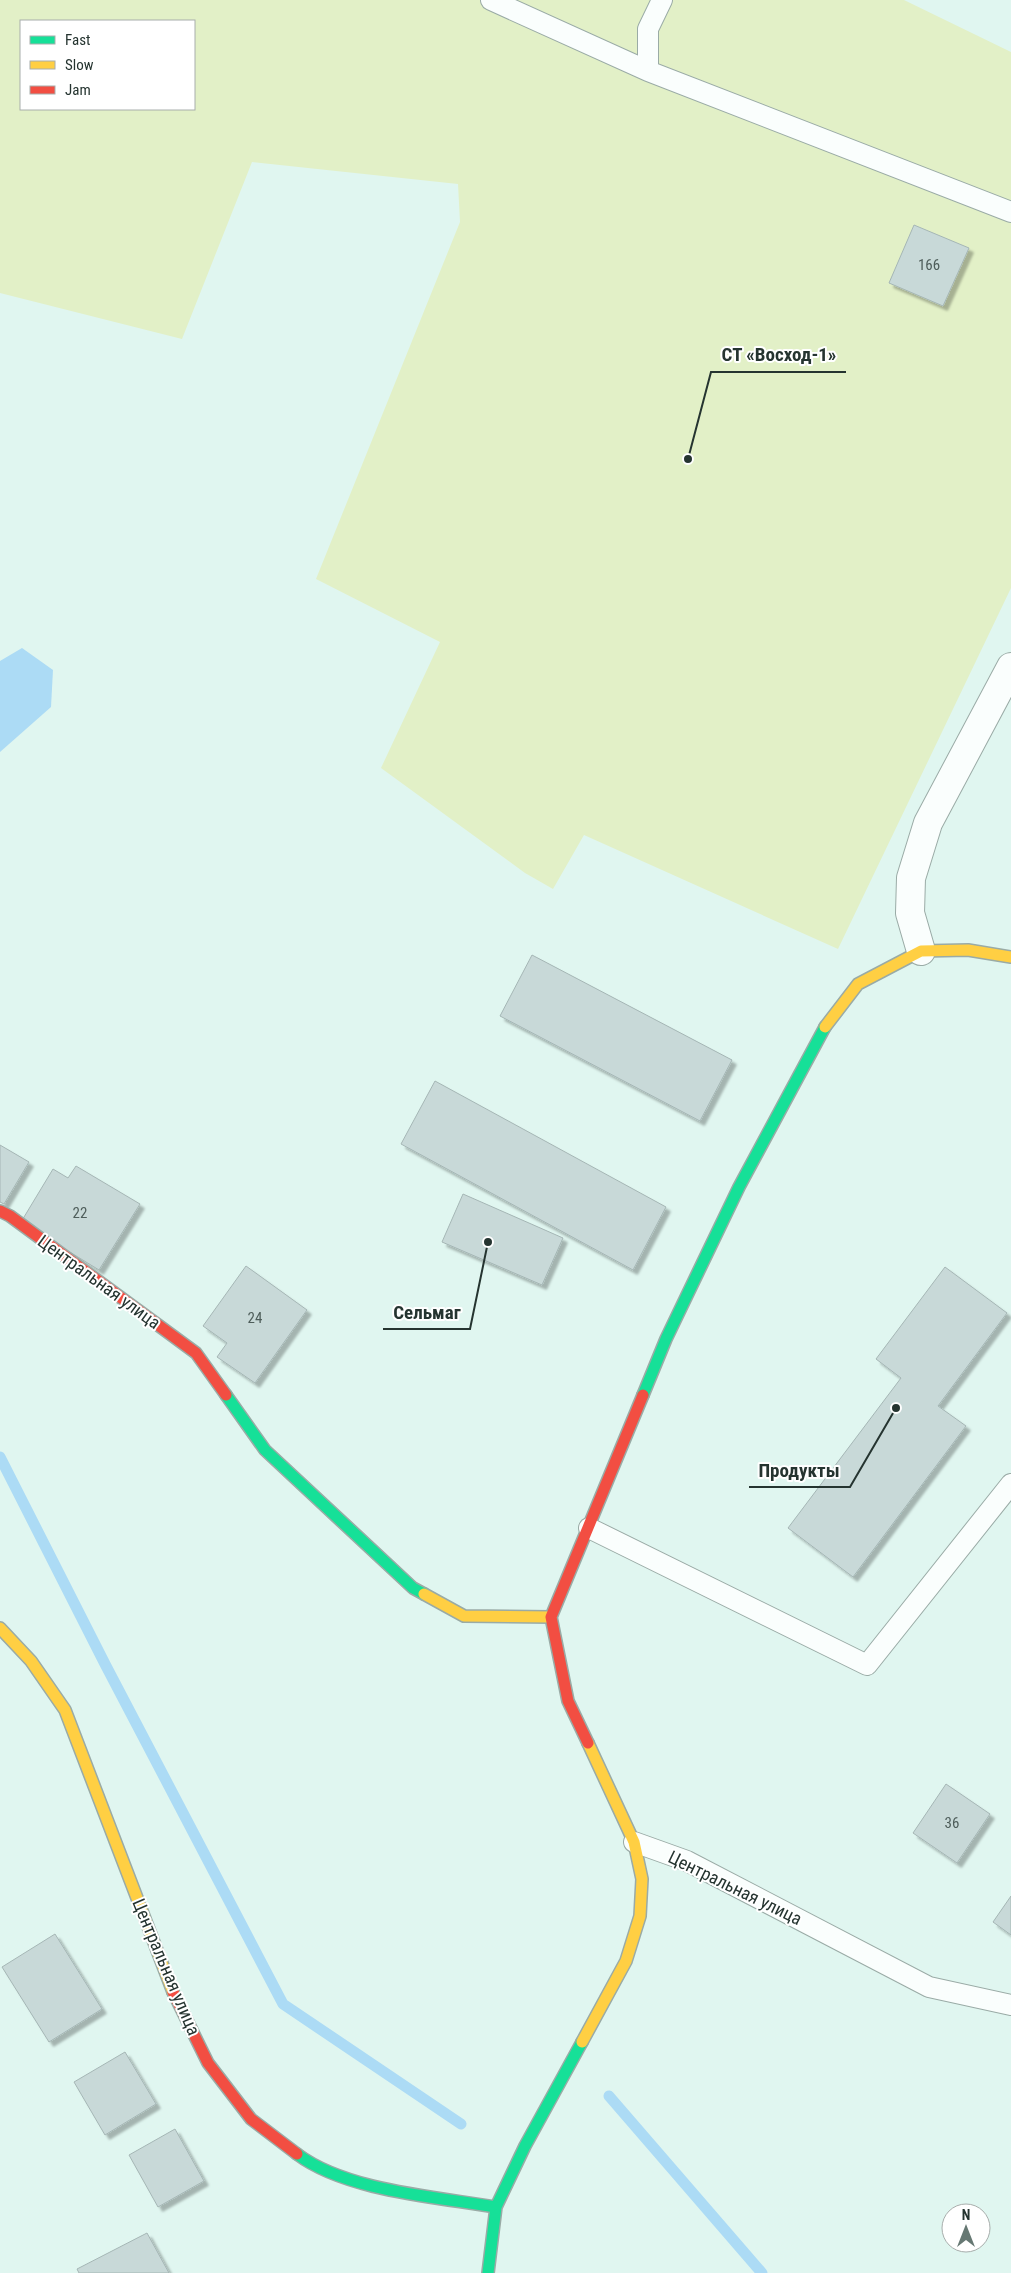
<svg xmlns="http://www.w3.org/2000/svg" width="1011" height="2273" font-family="'Roboto Condensed',sans-serif">
  <style>
    .green { fill: #e2f0c7; fill-rule: evenodd }
    .water { fill: #acdbf5 }
    .lines { fill: none; stroke-linecap: round; stroke-linejoin: round }
    .stream { stroke: #acdbf5; stroke-width: 11 }
    .building { fill: #c8d9d8; stroke: #a5b6b5; filter: url(#shadow) }
    .lane-casing { stroke: #9aaba6; stroke-width: 22 }
    .street-casing { stroke: #9aaba6; stroke-width: 30 }
    .fast-casing { stroke: #9aaba6; stroke-width: 14 }
    .slow-casing { stroke: #9aaba6; stroke-width: 14 }
    .jam-casing { stroke: #9aaba6; stroke-width: 14 }
    .lane { stroke: #fafefd; stroke-width: 20 }
    .street { stroke: #fafefd; stroke-width: 28 }
    .fast { stroke: #16e098; stroke-width: 11 }
    .slow { stroke: #ffcf43; stroke-width: 11 }
    .jam { stroke: #f24e42; stroke-width: 11 }
    .labels { text-anchor: middle; stroke-width: 4; stroke-linejoin: round; paint-order: stroke }
    .number-label { font-size: 15px; fill: #4e5d5a }
    .street-label { font-size: 18px; fill: #253430; stroke: #fff }
    .leader { fill: none; stroke: #253430; stroke-width: 2 }
    .callout-dot { fill: #253430; stroke: #fff; stroke-width: 2 }
    .callout-label { font-size: 19px; text-anchor: middle; font-weight: bold; fill: #253430; stroke: #fff; stroke-width: 4; stroke-linejoin: round; paint-order: stroke }
  </style>
  <defs>
    <filter id="shadow"><feDropShadow dx="4.5" dy="4.5" stdDeviation="1" flood-color="#0004"/></filter>
  </defs>
  <rect width="100%" height="100%" fill="#e0f6f0"/>
  <path class="green" d="M 0,0 L 904,0 L 1011,52 L 1011,588 L 838,949 L 584,835 L 553,889 L 525,873 L 381,768 L 440,642 L 316,579 L 460,222 L 458,184 L 252,162 L 182,339 L 0,293 ZM 21,21 L 194,21 L 194,109 L 21,109 Z"/>
  <path class="water" d="M 22,648 L 53,670 L 51,707 L 0,752 L 0,661 Z"/>
  <g class="lines">
    <path class="stream" d="M 0,1457 L 105,1664 L 283,2004 L 461,2124
      M 609,2096 L 762,2273"/>
  </g>
  <path class="building" d="M 914,225 L 969,248 L 943,306 L 889,283 Z
    M 532,955 L 732,1060 L 700,1121 L 500,1016 Z
    M 435,1081 L 666,1207 L 633,1270 L 401,1144 Z
    M 0,1145 L 29,1162 L 4,1204 L 0,1202 Z
    M 76,1166 L 140,1204 L 99,1270 L 21,1222 L 53,1169 L 68,1178 Z
    M 463,1194 L 563,1238 L 542,1285 L 442,1242 Z
    M 246,1266 L 307,1310 L 255,1383 L 217,1357 L 227,1343 L 203,1326 Z
    M 945,1267 L 1007,1313 L 938,1406 L 966,1426 L 853,1577 L 788,1528 L 901,1378 L 876,1359 Z
    M 946,1784 L 990,1814 L 957,1863 L 913,1833 Z
    M 1011,1896 L 1011,1935 L 993,1922 Z
    M 55,1934 L 102,2009 L 49,2042 L 2,1967 Z
    M 125,2052 L 156,2104 L 105,2135 L 74,2082 Z
    M 175,2129 L 204,2181 L 158,2207 L 129,2155 Z
    M 147,2233 L 169,2273 L 79,2273 L 77,2269 Z"/>
  <g class="lines">
    <g class="lane-casing">
      <path id="lane" d="M 491,0 L 648,71
        M 662,0 L 648,29 L 648,71 L 1011,212
        M 589,1528 L 867,1665 L 1011,1484
        M 634,1842 L 687,1861 L 929,1987 L 1011,2005"/>
    </g>
    <g class="street-casing">
      <path id="street" d="M 921,951 L 910,913 L 911,878 L 928,823 L 1011,667"/>
    </g>
    <g class="fast-casing">
      <path id="fast" d="M 226,1395 L 265,1450 L 413,1588 L 424,1594
        M 643,1395 L 666,1339 L 739,1187 L 825,1027
        M 297,2154 C 346,2191 437,2197 496,2207
        M 488,2273 L 496,2207 L 525,2146 L 582,2042"/>
    </g>
    <g class="slow-casing">
      <path id="slow" d="M 825,1027 L 858,984 L 921,951 L 968,950 L 1011,957
        M 424,1594 L 464,1616 L 551,1617
        M 0,1628 L 31,1661 L 65,1710 L 173,1992
        M 582,2042 L 626,1961 L 640,1916 L 642,1879 L 634,1842 L 588,1743"/>
    </g>
    <g class="jam-casing">
      <path id="jam" d="M 0,1211 L 10,1216 L 196,1353 L 226,1395
        M 588,1743 L 568,1701 L 551,1617 L 643,1395
        M 173,1992 L 208,2063 L 251,2119 L 297,2154"/>
    </g>
    <use href="#lane" class="lane"/>
    <use href="#street" class="street"/>
    <use href="#fast" class="fast"/>
    <use href="#slow" class="slow"/>
    <use href="#jam" class="jam"/>
  </g>
  <g class="labels">
    <g class="number-label">
      <text x="929" y="270">166</text>
      <text x="80" y="1218">22</text>
      <text x="255" y="1323">24</text>
      <text x="952" y="1828">36</text>
    </g>
    <g class="street-label">
      <text transform="translate(99 1282) rotate(36)" y="6">Центральная улица</text>
      <text transform="translate(735 1888) rotate(26)" y="6">Центральная улица</text>
      <text transform="translate(166 1967) rotate(67)" y="6">Центральная улица</text>
    </g>
  </g>
  <path class="leader" d="M688 459L711 372H846M488 1242L470 1329H383M896 1408L850 1487H749"/>
  <g class="callout-dot">
    <circle cx="688" cy="459" r="5"/>
    <circle cx="488" cy="1242" r="5"/>
    <circle cx="896" cy="1408" r="5"/>
  </g>
  <g class="callout-label">
    <text x="779" y="361">СТ «Восход-1»</text>
    <text x="427" y="1319">Сельмаг</text>
    <text x="799" y="1477">Продукты</text>
  </g>
  <rect x="20" y="20" width="175" height="90" fill="#ffffff" stroke="#a8aeac"/>
  <rect x="30" y="36" width="25" height="8" fill="#16e098" stroke="#a8aeac"/>
  <text x="65" y="45" font-size="15" fill="#253430">Fast</text>
  <rect x="30" y="61" width="25" height="8" fill="#ffcf43" stroke="#a8aeac"/>
  <text x="65" y="70" font-size="15" fill="#253430">Slow</text>
  <rect x="30" y="86" width="25" height="8" fill="#f24e42" stroke="#a8aeac"/>
  <text x="65" y="95" font-size="15" fill="#253430">Jam</text>
  <g transform="translate(966 2228)"><circle r="24" fill="#ffffff" stroke="#a8aeac"/>
  <path d="M0-4L9 19L0 12L-9 19Z" fill="#667873"/>
  <text y="-8" font-size="14" font-weight="bold" text-anchor="middle" fill="#253430">N</text>
  </g>
</svg>
